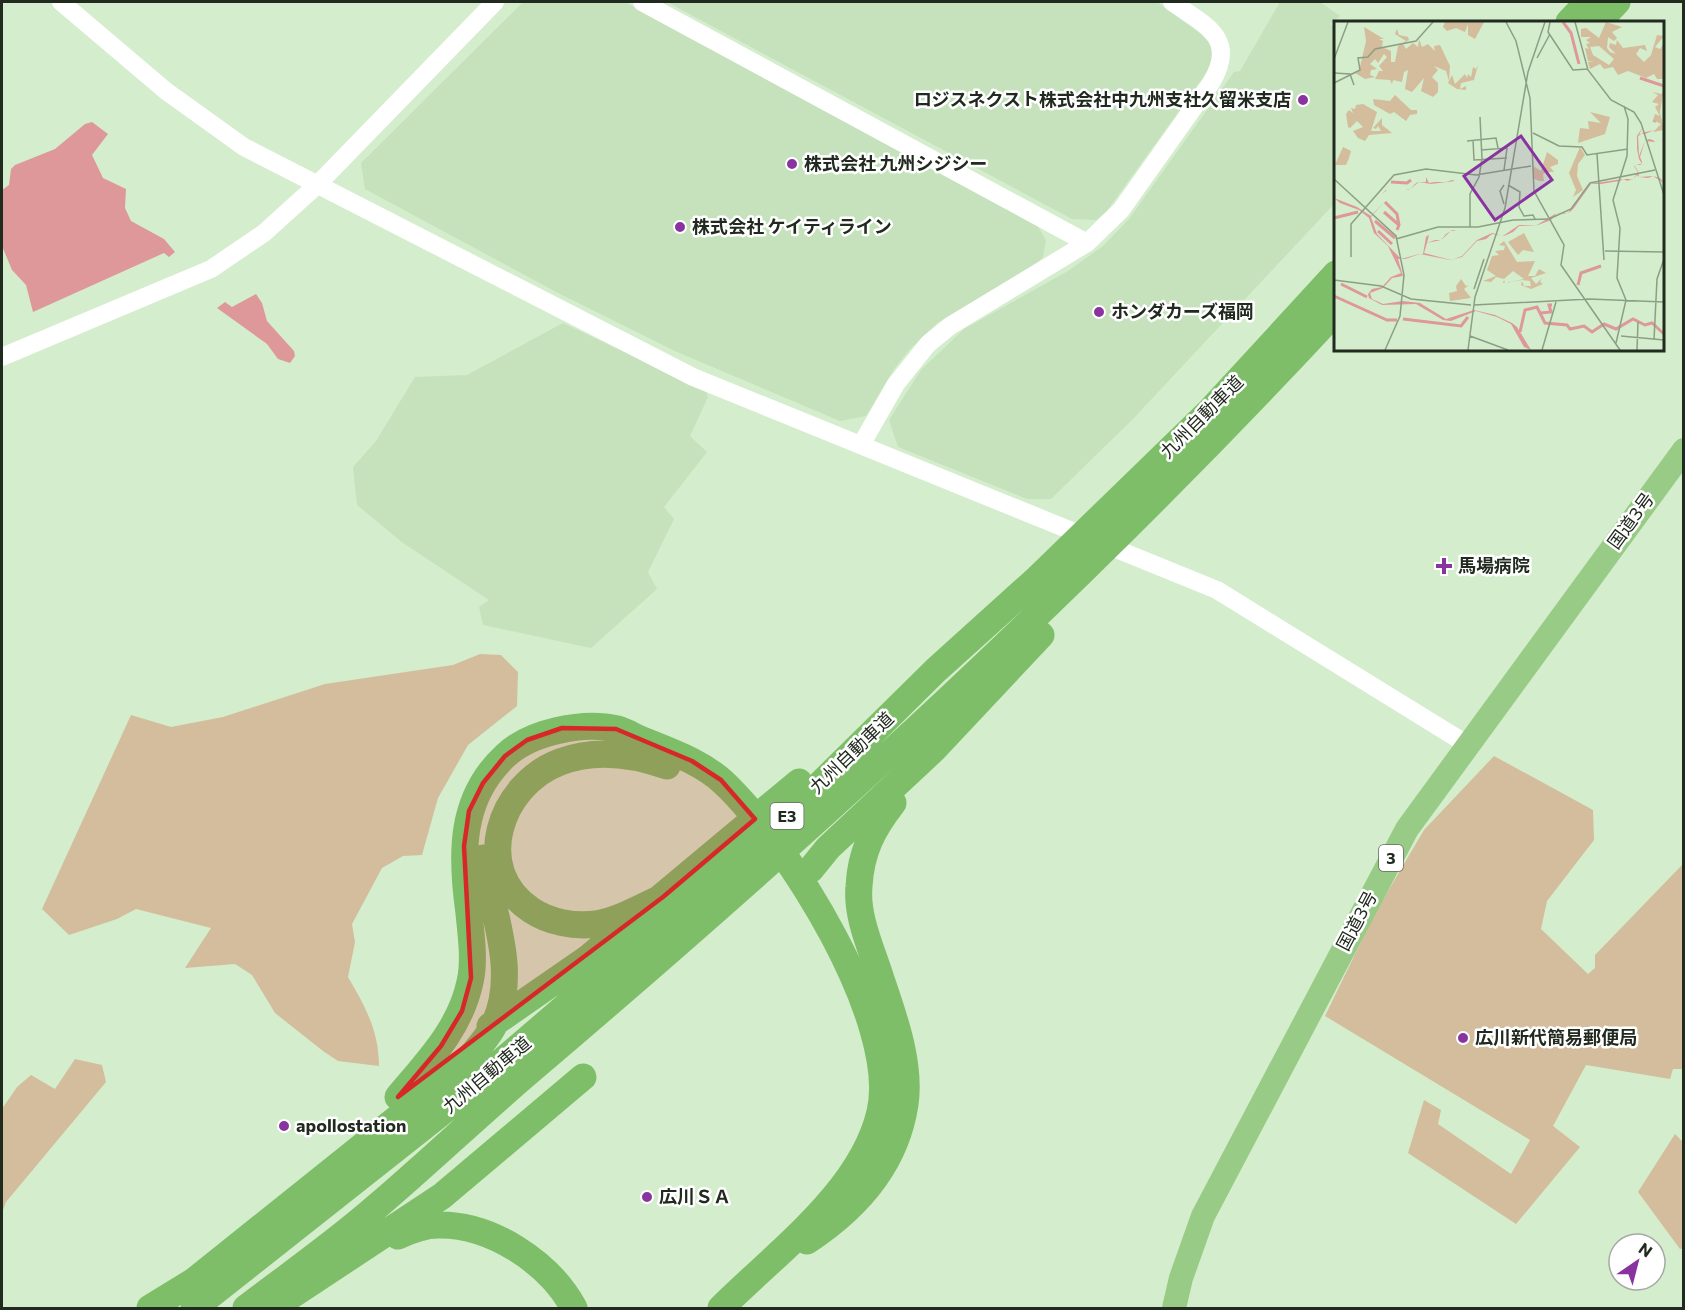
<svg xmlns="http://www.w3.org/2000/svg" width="1685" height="1310" font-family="Commissioner,'Noto Sans JP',sans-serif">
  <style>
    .built { fill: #c5e2bc }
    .green { fill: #d3bd9c }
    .water { fill: #df9899 }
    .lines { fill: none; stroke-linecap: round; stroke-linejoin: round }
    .tertiary { stroke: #fff; stroke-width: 18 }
    .trunk { stroke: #98cb86; stroke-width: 24 }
    .motorway { stroke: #7ebe68; stroke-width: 27 }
    .marked { fill: #d62828; fill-opacity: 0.2; stroke: #d62828; stroke-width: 4.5; stroke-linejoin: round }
    .poi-dot { fill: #8933a0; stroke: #fff; stroke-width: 2 }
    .labels { text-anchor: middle; stroke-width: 5; stroke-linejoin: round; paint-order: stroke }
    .shield { fill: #fff; stroke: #646a62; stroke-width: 1.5 }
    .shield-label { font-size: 16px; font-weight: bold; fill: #212a1e }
    .poi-label { font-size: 18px; font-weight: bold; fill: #212a1e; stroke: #fff; text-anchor: start }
    .street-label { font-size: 18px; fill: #212a1e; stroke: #fff }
    .inset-river { fill: none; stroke: #df9899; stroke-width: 3 }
    .inset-road { fill: none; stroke: #8c9f86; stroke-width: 1.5 }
    .view { fill: #8933a0; fill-opacity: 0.15; stroke: #8933a0; stroke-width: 3 }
    .inset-edge { fill: none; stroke: #212a1e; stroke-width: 3 }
  </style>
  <rect width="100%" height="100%" fill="#d4edcc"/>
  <path class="built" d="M 523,2 L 625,2 L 1037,225 L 1046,240 L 1043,257 L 1037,263 L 937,323 L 909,350 L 894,369 L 866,416 L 840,421 L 677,352 L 560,294 L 365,189 L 361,163 Z
    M 667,2 L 1157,2 L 1201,34 L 1208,41 L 1213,52 L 1210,68 L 1106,212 L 1096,220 L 1072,219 Z
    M 1280,2 L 1320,2 L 1340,16 L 1330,24 L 1336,28 L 1335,203 L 1133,419 L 1051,499 L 1027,499 L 898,447 L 889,420 L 921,370 L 964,329 L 1068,271 L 1103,246 L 1129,219 L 1234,72 L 1240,71 Z
    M 563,323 L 706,391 L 708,397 L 690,436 L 707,452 L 664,507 L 674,519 L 648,572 L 657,589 L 591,648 L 483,625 L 479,607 L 489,600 L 403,543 L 357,505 L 353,467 L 376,441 L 415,377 L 467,375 Z"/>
  <path class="green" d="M 480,654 L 501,655 L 518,672 L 517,706 L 468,745 L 438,798 L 422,855 L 403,856 L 382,868 L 352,924 L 355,942 L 348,977 C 365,1006 379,1031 379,1066 L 338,1061 L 323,1051 L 275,1013 L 252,975 L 235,964 L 185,968 L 211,928 L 136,909 L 117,919 L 69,935 L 42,909 L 131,715 L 171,727 L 223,717 L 325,684 L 453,665 Z
    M 1494,756 L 1593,810 L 1594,840 L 1547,901 L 1541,929 L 1588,974 L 1595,968 L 1595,955 L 1683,864 L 1683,1069 L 1673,1069 L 1670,1079 L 1586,1065 L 1553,1126 L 1580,1147 L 1516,1224 L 1408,1153 L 1424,1100 L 1441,1110 L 1438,1124 L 1511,1174 L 1530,1140 L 1325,1016 L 1375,913 L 1424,830 Z
    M 75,1059 L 102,1065 L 106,1082 L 6,1202 L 2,1213 L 2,1109 L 17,1087 L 31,1075 L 55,1089 Z
    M 1675,1134 L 1684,1143 L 1684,1248 L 1680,1249 L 1638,1192 Z"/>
  <path class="water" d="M 92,122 L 108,134 L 92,155 L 103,178 L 126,189 L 125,208 L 131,221 L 164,239 L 175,252 L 169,257 L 164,253 L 33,312 L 26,285 L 12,270 L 2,246 L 2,190 L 9,185 L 11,169 L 15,165 L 55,149 L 85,124 Z
    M 256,294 L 262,303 L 267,321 L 294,351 L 295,356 L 290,363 L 278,359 L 267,344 L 217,308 L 225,302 L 232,307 Z"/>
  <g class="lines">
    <path class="tertiary" d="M 61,2 L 166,91 L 244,147 L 693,377 L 1217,590 L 1468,745
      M 642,2 L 1087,243
      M 2,357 L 211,269 L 264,233 L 317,185 L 495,2
      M 861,445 L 896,384 L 928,344 L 950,326 L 1087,243 L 1121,210 L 1211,83 C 1238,38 1206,26 1172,2"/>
    <path class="trunk" d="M 1174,1308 L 1181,1278 L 1203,1216 L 1407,829 L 1684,450"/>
    <path class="motorway" d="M 1569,22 L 1588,2
      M 1598,22 L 1617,2
      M 811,869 L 828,848 L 933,750 L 1041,635
      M 663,897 C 642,907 619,920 596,924 C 574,927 549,922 531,910 C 471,870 499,785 560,762 C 594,749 633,754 667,766
      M 490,1026 L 588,958 L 799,782
      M 398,1097 C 428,1061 460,1029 470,982 C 475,961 471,935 469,913 C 461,856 459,799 505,756 C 530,732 583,721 617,729 C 626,731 636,738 645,741 C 672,752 701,762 723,782 C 787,842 901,1022 880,1112 C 862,1191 776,1253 721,1308
      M 398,1236 C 411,1230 424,1225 438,1225 C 491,1224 549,1262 574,1308
      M 807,1241 C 857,1208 896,1165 905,1104 C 911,1064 894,1017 881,979 C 872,950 856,917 859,886 C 861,852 872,830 893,803
      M 274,1307 L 442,1196 L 583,1077
      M 150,1308 L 194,1281 L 465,1064 C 474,1052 486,1040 493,1027 C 520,973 492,913 483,858
      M 194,1308 L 451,1105 L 791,813 L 936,670 L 1038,578 L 1210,411 L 1336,274
      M 246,1308 C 289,1275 334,1244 375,1208 C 428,1163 478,1115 531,1070 C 812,831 1085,582 1336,311"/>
  </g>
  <path class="marked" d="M 562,728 L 616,729 L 692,761 L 721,780 L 755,819 L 663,897 L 398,1097 L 441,1046 L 462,1011 L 471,978 L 464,846 L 469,811 L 483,783 L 505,756 L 527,740 Z"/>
  <g class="poi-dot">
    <circle cx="1303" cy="100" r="6"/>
    <circle cx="792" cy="164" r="6"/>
    <circle cx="680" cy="227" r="6"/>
    <circle cx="1099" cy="312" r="6"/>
    <path d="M1441 557h6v6h6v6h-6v6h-6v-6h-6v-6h6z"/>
    <circle cx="1463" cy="1038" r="6"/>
    <circle cx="284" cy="1126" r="6"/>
    <circle cx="647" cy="1197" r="6"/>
  </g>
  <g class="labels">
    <g class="shield">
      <rect x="770.5" y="803" width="33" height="26" rx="4.5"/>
      <rect x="1379" y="845" width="24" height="26" rx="4.5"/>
    </g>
    <g class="shield-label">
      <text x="787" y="822">E3</text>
      <text x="1391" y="864">3</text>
    </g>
    <g class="poi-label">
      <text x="1291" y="106" text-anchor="end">ロジスネクスト株式会社中九州支社久留米支店</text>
      <text x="804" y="170">株式会社 九州シジシー</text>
      <text x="692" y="233">株式会社 ケイティライン</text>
      <text x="1111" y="318">ホンダカーズ福岡</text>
      <text x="1458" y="572">馬場病院</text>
      <text x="1475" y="1044">広川新代簡易郵便局</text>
      <text x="296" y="1132">apollostation</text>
      <text x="659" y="1203">広川ＳＡ</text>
    </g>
    <g class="street-label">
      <text transform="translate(1202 417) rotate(-45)" y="6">九州自動車道</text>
      <text transform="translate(1631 521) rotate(-54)" y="6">国道3号</text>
      <text transform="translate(852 753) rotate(-44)" y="6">九州自動車道</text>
      <text transform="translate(1357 921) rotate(-62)" y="6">国道3号</text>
      <text transform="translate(487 1075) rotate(-40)" y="6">九州自動車道</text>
    </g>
  </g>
  <g transform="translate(1334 21)">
    <rect width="330" height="330" fill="#d4edcc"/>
    <path d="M 111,1 L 150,1 L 141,18 L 134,14 L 134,3 L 131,11 L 122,7 L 113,10 L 109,6 ZM 272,1 L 288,6 L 278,11 L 283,17 L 280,20 L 274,16 L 273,27 L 276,31 L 282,33 L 275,26 L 276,22 L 282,24 L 283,19 L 289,27 L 311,24 L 313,30 L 306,27 L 302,33 L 310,41 L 317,34 L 323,14 L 330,15 L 321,26 L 326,28 L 330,22 L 330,58 L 323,58 L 320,53 L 312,57 L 294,50 L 284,54 L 279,46 L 270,48 L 266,43 L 256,48 L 254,41 L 260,41 L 254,40 L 251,27 L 255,28 L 252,23 L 256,22 L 252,19 L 257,16 L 247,16 L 247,8 L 252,7 L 265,17 ZM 265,25 L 280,38 L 275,44 L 259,34 L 256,26 ZM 30,6 L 50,18 L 45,18 L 49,20 L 48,26 L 57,30 L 57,41 L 61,41 L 64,25 L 72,20 L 61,13 L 63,8 L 65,14 L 74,16 L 75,19 L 69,23 L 72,28 L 79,22 L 84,26 L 85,18 L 88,26 L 94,23 L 101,30 L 100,25 L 106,24 L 116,45 L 115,60 L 112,50 L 100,45 L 104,49 L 98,56 L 104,62 L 104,71 L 99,76 L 87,70 L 90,57 L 78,71 L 71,68 L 74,49 L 70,51 L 68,61 L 59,59 L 58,63 L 56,59 L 41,58 L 45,50 L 49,50 L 45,45 L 53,36 L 50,33 L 44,42 L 41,38 L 36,43 L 43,48 L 37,49 L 36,54 L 41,56 L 31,58 L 21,52 L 25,50 L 32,20 ZM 144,44 L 140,59 L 127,62 L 126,68 L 132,65 L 132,69 L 123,68 L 114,62 L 118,54 L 121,63 L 131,53 L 133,57 L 134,53 L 137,56 L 139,46 L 142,48 ZM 330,67 L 326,91 L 330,109 L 319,111 L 327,103 L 319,99 L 321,93 L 326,95 L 321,86 L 325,83 L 318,81 L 324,74 L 318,71 L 328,73 ZM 61,74 L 77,89 L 83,89 L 83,93 L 76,94 L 72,100 L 60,91 L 56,93 L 40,84 L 39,78 L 56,80 ZM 29,83 L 43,91 L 37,110 L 47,110 L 44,105 L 42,108 L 39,107 L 48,97 L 48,104 L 58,112 L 35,114 L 31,120 L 24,117 L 19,110 L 29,106 L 23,100 L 16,107 L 14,106 L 12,93 L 15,89 L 19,92 L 17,87 L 21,88 L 22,84 ZM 256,91 L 276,96 L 271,113 L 244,122 L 246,107 L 255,108 L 254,100 L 267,102 ZM 9,126 L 17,130 L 15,137 L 12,144 L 1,144 ZM 246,126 L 251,134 L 244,143 L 243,155 L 249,169 L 239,176 L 242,169 L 235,152 ZM 213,131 L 224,139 L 224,143 L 216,146 L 220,151 L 213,151 L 209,153 L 210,160 L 205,160 L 199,157 L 199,145 L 207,150 ZM 190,212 L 200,231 L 189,229 L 184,234 L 174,221 ZM 170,220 L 183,241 L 201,240 L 194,255 L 201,255 L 205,248 L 212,252 L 197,257 L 202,263 L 208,257 L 206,261 L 209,263 L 197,268 L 187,264 L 188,260 L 190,265 L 197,265 L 196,260 L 188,259 L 170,262 L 169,262 L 170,259 L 171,262 L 190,258 L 179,250 L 170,258 L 162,256 L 157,261 L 149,260 L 162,255 L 153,249 L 158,235 L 165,234 L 161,230 L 170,229 L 171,225 L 165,224 ZM 127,258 L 132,265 L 135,264 L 130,268 L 137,277 L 116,280 L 115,272 L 123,270 L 122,265 Z" fill="#d3bd9c" fill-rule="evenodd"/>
    <path d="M 318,91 L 317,96 L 318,100 L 321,99 L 322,102 L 322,107 L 320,109 L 311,113 L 309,113 L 308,112 L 306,114 L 304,115 L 305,135 L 311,120 L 315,118 L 319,119 L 321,121 L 328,117 L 330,116 L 321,121 L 311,120 L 306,136 L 308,141 L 308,143 L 306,144 L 302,143 L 300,144 L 304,150 L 305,156 L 319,155 L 326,157 L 330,162 L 319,155 L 314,157 L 305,156 L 303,154 L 299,158 L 295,159 L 294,160 L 289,158 L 286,160 L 279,161 L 267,163 L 257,163 L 240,187 L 236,191 L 230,193 L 222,193 L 217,199 L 204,204 L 185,205 L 179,211 L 170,215 L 158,213 L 152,218 L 143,220 L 128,236 L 116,239 L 86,233 L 71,238 L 64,238 L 69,255 L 58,257 L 49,267 L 36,272 L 38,278 L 49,283 L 69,280 L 86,282 L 112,298 L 140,289 L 161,294 L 178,302 L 183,306 L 197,329 L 190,326 L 177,303 L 163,296 L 142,290 L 117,300 L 109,299 L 82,283 L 48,284 L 35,277 L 34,273 L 38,268 L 48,266 L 57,256 L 67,252 L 54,225 L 40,212 L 35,197 L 25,189 L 6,182 L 0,177 L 23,186 L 37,195 L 50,181 L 48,173 L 52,169 L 72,169 L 74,168 L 76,168 L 81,163 L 84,161 L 92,161 L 92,156 L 95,162 L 101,161 L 112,161 L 118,159 L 121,160 L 97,163 L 85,161 L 76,168 L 72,169 L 53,169 L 48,173 L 50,181 L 37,196 L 43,213 L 67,238 L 85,233 L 89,233 L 92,216 L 93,215 L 95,214 L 93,222 L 101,219 L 107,219 L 112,213 L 117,210 L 118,209 L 123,209 L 123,208 L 123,209 L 117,210 L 107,219 L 93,222 L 90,232 L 117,239 L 128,235 L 143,219 L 158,212 L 169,215 L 185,204 L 203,204 L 221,193 L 234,192 L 255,163 L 289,158 L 299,158 L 304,151 L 300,145 L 300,144 L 302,143 L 308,143 L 305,138 L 303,128 L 303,115 L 308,107 L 305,114 L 308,112 L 320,109 L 322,107 L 322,102 L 318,100 L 317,96 Z" fill="#df9899"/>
    <path class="inset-river" d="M 229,1 L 237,12 L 245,43M 306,57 L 330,65M 57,161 L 73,162 L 77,159M 51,181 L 63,193 L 65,204M 50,191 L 65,204 L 63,209M 0,197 L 24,191M 41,200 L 61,217M 44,210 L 58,223M 7,263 L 33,276M 244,264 L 247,252 L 267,245M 0,275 L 53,299 L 63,299M 207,292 L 217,291 L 215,284 L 218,284M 69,298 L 127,305 L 134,296M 186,311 L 191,289 L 203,286 L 211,302 L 233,304 L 236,308 L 250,305 L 258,311 L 270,303 L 282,308 L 299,298 L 311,304 L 318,302 L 330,313"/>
    <path class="inset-road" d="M 172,1 L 182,20 L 196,77 L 200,170 L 230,224 L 227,244 L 286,329M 216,1 L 214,11 L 239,49 L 254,48M 241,1 L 254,49 L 277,79 L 300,91 L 307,102 L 330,174M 203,37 L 216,13M 0,38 L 14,1M 0,52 L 16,53 L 20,64M 0,62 L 26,49 L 24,37 L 34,36 L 41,28 L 82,20 L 99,1M 199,112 L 225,125 L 248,126 L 253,134 L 294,128M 139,119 L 140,139 L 173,137M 133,120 L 162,117 L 164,127M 147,129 L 173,127 L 170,149M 263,133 L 270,239M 0,158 L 62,215 L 70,254 L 66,295 L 51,329M 170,164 L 166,170 L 170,183M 174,164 L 186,171 L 185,186 L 190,195 L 199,194 L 201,198M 215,198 L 237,188 L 256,162 L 321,149M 136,206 L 136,173 L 145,156 L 148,138 L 146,96M 62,218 L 104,206 L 144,206 L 179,199 L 214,198M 271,230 L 330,231M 17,236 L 17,203 L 60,154 L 92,148 L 142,154 L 197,145M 0,259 L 47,265 L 77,278 L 137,284M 140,268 L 150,238M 140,284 L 255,278 L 330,281M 136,315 L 174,329M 287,315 L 330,319M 320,319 L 323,258 L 330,238M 282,322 L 292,279 L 283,257 L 286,207 L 279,179 L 293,135 L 294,98 L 290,85M 134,329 L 141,276 L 171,187 L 194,51 L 211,1M 208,329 L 222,281M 303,329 L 304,301"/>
    <path class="view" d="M 187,115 L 218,159 L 161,199 L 130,155 Z"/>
    <rect width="330" height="330" class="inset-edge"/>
  </g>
  <rect width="1685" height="1310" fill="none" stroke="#212a1e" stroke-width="6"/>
  <g transform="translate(1637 1262) rotate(35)"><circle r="28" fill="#ffffff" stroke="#a6aaa5" stroke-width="1.5"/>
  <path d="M0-4.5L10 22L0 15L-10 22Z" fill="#8933a0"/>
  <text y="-9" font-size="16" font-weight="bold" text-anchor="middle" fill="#212a1e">N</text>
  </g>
</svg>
